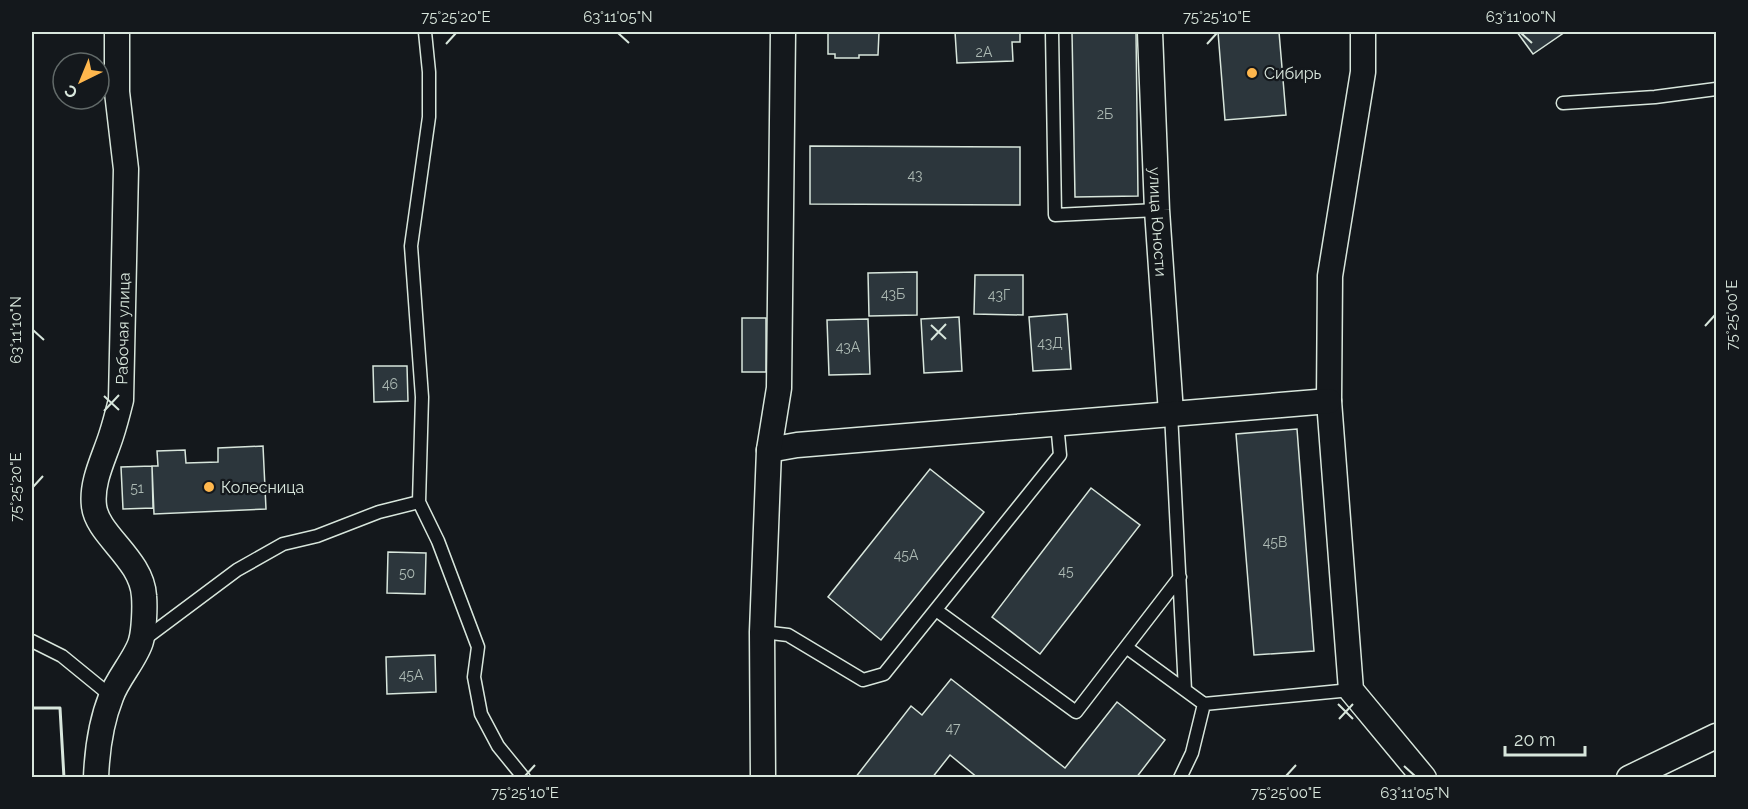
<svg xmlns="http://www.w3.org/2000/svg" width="1748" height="809" font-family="Raleway,sans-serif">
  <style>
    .building { fill: #2c363c; stroke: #d8e6dc; stroke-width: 1.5 }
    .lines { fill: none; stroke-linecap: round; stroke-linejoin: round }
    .lane-casing { stroke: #d8e6dc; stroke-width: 15 }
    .street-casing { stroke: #d8e6dc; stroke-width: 27 }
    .lane { stroke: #14181c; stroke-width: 12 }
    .street { stroke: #14181c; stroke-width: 24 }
    .wall { stroke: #d8e6dc; stroke-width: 3 }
    .ticks { fill: none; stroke: #d8e6dc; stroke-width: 2 }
    .poi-dot { fill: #ffb74d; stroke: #14181c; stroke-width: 2 }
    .labels { text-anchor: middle; stroke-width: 4.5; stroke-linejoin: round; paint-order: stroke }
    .number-label { font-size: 14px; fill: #adbab4 }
    .poi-label { font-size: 16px; fill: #d8e6dc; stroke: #14181c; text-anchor: start }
    .street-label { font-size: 16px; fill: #d8e6dc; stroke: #14181c }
    .neatline { fill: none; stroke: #d8e6dc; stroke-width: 2 }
    .ticks-label { font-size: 15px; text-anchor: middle; fill: #d8e6dc }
  </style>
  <rect width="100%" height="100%" fill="#14181c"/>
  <path class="building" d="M 828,32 L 879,32 L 878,55 L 859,55 L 859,58 L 835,58 L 835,54 L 828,54 Z
    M 955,32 L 1020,32 L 1020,42 L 1012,42 L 1013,61 L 957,63 Z
    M 1072,32 L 1136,32 L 1138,196 L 1075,197 Z
    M 1218,32 L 1279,32 L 1286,115 L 1225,120 Z
    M 1517,32 L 1565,32 L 1533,54 Z
    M 810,146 L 1020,147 L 1020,205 L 810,204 Z
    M 917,272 L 917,315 L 869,316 L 868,273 Z
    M 975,275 L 1023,275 L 1023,315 L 974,314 Z
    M 1067,314 L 1071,369 L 1033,371 L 1029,317 Z
    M 959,317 L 962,371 L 924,373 L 921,319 Z
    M 742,318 L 766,318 L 766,372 L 742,372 Z
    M 868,319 L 870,374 L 829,375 L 827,320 Z
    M 373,366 L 407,366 L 408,401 L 374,402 Z
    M 1297,429 L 1314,651 L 1254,655 L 1236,434 Z
    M 263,446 L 266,509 L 154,514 L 152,466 L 158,466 L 157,451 L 185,450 L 186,463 L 218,462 L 218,448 Z
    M 152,466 L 153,508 L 123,509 L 121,467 Z
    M 930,469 L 984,512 L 881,640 L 828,597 Z
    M 1091,488 L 1140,525 L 1040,654 L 992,617 Z
    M 388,552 L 426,553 L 425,594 L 387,593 Z
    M 435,655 L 436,692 L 387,694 L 386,657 Z
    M 951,679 L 1065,768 L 1117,702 L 1165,740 L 1136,778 L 978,778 L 950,755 L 932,778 L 855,778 L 911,706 L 922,715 Z"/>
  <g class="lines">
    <g class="lane-casing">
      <path id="lane" d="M 425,32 L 429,72 L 429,117 L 411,246 L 422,397 L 419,502 L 438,541 L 478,647 L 474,677 L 481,714 L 498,746 L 524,778
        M 1052,32 L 1055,215 L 1157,210
        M 1563,103 L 1655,97 L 1716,89
        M 1171,413 L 1185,690
        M 936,610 L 1076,712 L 1126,647 L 1204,704 L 1351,690
        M 762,632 L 788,635 L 863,680 L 884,674 L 1060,455 L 1057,423
        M 32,641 L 62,656 L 111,696
        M 142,641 L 237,570 L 283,544 L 317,536 L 379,512 L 419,502
        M 1126,647 L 1180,577
        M 1180,778 L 1192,753 L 1204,704"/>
    </g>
    <g class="street-casing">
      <g id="street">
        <path id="s1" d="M 1150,32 L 1157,210 L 1171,413"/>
        <path d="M 1363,32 L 1363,72 L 1330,276 L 1329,401 L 1351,690 L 1424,778"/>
        <path d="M 769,450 L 797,445 L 1329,401"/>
        <path id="s2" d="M 96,778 C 97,751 101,722 111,697 C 117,679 137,657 141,641 C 144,631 145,607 144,596 C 142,559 97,535 94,506 C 91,482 104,458 111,436 C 115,424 118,412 121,400 L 126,169 L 117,92 L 117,32"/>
        <path d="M 763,778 L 762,632 L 769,450 L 779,388 L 783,32"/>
        <path d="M 1629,778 L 1716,736"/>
      </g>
    </g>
    <use href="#lane" class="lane"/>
    <use href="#street" class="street"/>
    <path class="wall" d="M 32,708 L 60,708 L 64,778"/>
  </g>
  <path class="ticks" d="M 618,33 L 629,43M 1521,33 L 1532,43M 446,44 L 456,33M 1207,44 L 1217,33M 931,325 L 946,339M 1705,326 L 1715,315M 33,330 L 44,340M 931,340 L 946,324M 104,396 L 119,410M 104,411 L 119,395M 33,487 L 43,476M 1338,704 L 1353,719M 1339,719 L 1353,704M 1404,766 L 1415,776M 525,776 L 535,765M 1286,776 L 1296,765"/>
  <g class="poi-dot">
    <circle cx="1252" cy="73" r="6"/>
    <circle cx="209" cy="487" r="6"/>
  </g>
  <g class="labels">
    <g class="number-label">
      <text x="984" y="57">2А</text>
      <text x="1105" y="119">2Б</text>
      <text x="915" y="180">43</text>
      <text x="893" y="299">43Б</text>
      <text x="999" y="300">43Г</text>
      <text x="1050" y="348">43Д</text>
      <text x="848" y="352">43А</text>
      <text x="390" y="389">46</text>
      <text x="137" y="493">51</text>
      <text x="1275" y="547">45В</text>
      <text x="906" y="560">45А</text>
      <text x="1066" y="576">45</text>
      <text x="407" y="578">50</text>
      <text x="411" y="680">45А</text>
      <text x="953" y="733">47</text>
    </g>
    <g class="poi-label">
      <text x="1264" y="79">Сибирь</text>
      <text x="221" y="493">Колесница</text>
    </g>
    <g class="street-label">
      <text dy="6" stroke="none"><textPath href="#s1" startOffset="190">улица Юности</textPath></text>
      <text dy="6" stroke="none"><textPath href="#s2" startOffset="478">Рабочая улица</textPath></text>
    </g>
  </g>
  <rect width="1748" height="809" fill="none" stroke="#14181c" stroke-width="66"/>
  <g transform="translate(81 81) rotate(223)"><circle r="28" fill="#14181c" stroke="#626a69" stroke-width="1.5"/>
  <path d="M0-4.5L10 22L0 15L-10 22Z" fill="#ffb74d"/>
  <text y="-9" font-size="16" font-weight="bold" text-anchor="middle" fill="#d8e6dc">С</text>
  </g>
  <path d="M1505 746v9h80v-9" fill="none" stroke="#d8e6dc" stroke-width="3"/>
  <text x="1514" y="746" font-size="18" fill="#d8e6dc" stroke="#14181c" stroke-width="4.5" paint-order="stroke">20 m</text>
  <rect x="33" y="33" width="1682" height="743" class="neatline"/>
  <g class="ticks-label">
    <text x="456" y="22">75°25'20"E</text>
    <text x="618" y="22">63°11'05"N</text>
    <text x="1217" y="22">75°25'10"E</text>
    <text x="1521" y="22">63°11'00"N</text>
    <text transform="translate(1732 315) rotate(-90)" y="5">75°25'00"E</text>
    <text transform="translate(16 330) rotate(-90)" y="5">63°11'10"N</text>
    <text transform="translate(16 487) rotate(-90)" y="5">75°25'20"E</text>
    <text x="525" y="798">75°25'10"E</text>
    <text x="1286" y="798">75°25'00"E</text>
    <text x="1415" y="798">63°11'05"N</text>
  </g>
</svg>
